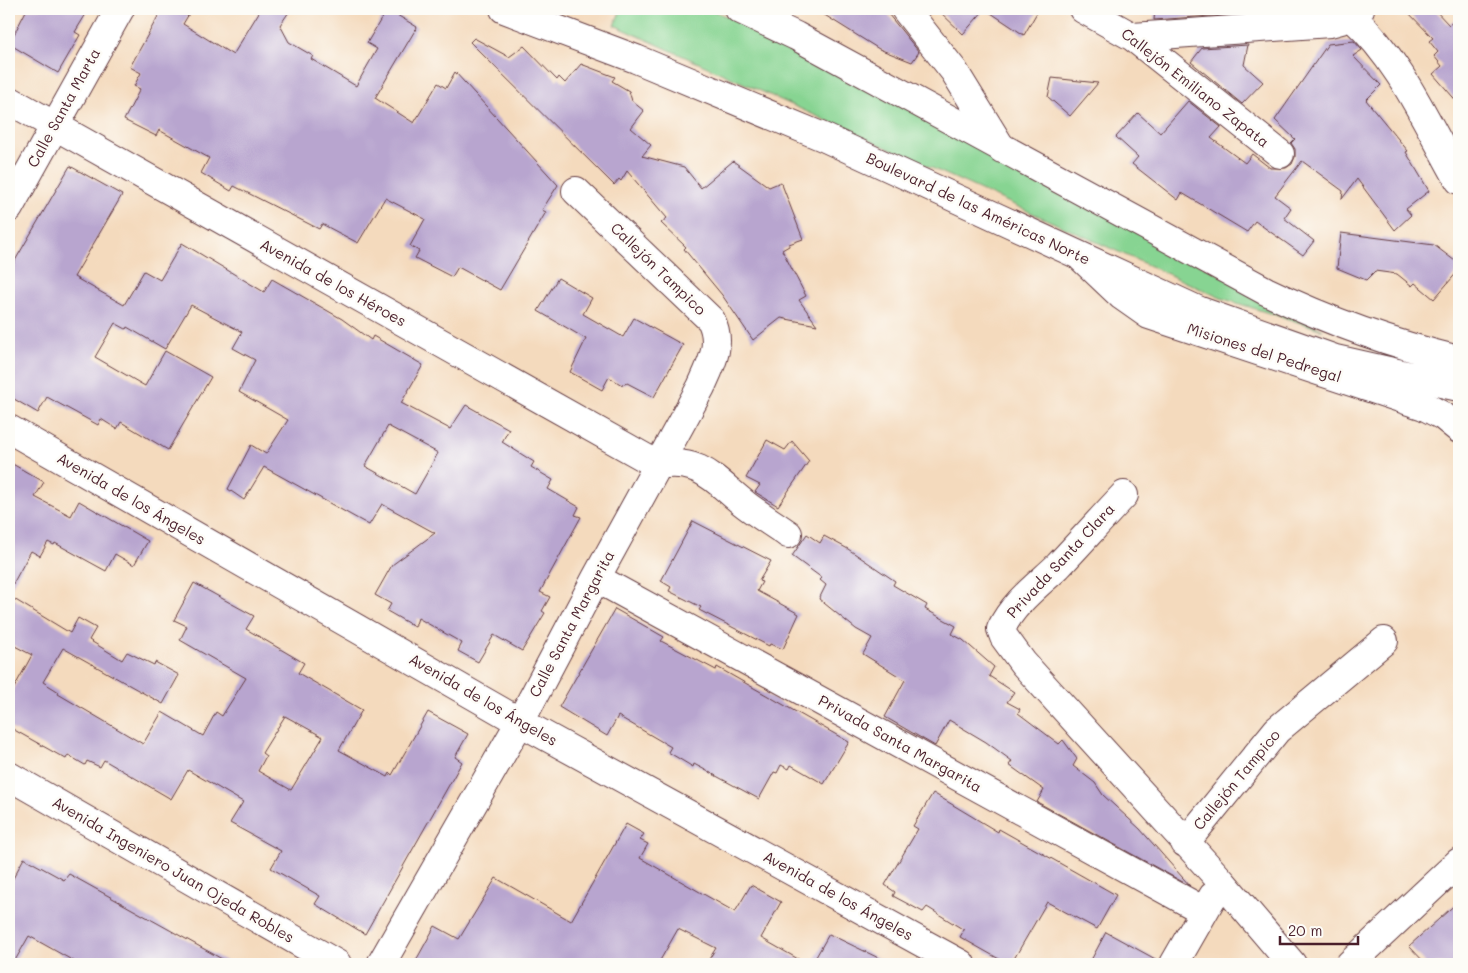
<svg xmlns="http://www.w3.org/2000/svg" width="1468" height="973" font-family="Mali,sans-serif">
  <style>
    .green { fill: #87d492; stroke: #687a5e }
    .building { fill: #b8a5cf; fill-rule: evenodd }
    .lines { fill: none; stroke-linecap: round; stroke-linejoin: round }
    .minor-casing { stroke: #643b41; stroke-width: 30 }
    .major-casing { stroke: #643b41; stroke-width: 30 }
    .minor { stroke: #fff; stroke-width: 28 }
    .major { stroke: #fff; stroke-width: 28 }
    .labels { text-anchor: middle; stroke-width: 5; stroke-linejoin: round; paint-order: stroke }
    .street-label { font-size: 15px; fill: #4a1f2b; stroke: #fdfcf7 }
  </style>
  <rect width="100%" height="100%" fill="#fdfcf7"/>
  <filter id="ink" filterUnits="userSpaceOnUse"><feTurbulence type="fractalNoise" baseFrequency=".02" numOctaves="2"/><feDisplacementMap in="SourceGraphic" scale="10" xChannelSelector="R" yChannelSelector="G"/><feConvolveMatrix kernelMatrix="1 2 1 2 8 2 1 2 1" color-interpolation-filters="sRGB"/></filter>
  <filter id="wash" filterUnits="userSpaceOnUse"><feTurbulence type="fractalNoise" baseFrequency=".0096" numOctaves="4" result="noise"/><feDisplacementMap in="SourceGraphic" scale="20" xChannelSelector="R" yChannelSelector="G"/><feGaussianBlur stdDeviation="1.12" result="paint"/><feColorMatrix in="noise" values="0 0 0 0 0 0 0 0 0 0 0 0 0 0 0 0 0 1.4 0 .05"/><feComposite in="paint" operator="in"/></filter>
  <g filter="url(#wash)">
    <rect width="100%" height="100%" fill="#f4dabd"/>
    <path class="green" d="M 622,9 L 710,9 L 783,42 L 1323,330 L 1221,298 L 614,25 Z"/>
    <g id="blocks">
      <path class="building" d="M 27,9 L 89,9 L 75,32 L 80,35 L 58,73 L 9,44 Z
        M 162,9 L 192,9 L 183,24 L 233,55 L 261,9 L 291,9 L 280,25 L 289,42 L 313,56 L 311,59 L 356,86 L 377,49 L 367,43 L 387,9 L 417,27 L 375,98 L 414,123 L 438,83 L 446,88 L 455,72 L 558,185 L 542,210 L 546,212 L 500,290 L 458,267 L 452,277 L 415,258 L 419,251 L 410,246 L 425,219 L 385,198 L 358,243 L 322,224 L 319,229 L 234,186 L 231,191 L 201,173 L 209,158 L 159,130 L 156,136 L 124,120 L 140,89 L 134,86 L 141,73 L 130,67 Z
        M 815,9 L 884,9 L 919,52 L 912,62 L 879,49 Z
        M 937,9 L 1039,9 L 1024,35 L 985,9 L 963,34 Z
        M 1155,9 L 1253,9 L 1253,13 L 1154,20 Z
        M 1405,9 L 1434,9 L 1449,25 L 1459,17 L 1459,104 L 1433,74 L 1442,66 L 1434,56 L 1438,52 L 1429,41 L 1433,38 Z
        M 474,38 L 509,57 L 524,46 L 557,80 L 559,77 L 565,83 L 581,64 L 615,77 L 612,81 L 629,91 L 632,101 L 644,111 L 631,128 L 651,145 L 642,156 L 684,167 L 701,188 L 733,161 L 769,187 L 781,182 L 803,239 L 789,244 L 789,246 L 782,250 L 806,296 L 799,300 L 817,325 L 781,318 L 753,340 L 722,295 L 684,249 L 686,247 L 661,223 L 667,218 L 627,171 L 621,181 L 619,179 L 614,185 L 470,42 Z
        M 1354,41 L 1362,50 L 1353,56 L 1381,85 L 1366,100 L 1408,151 L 1406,152 L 1429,191 L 1406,209 L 1411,215 L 1395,230 L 1357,179 L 1342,199 L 1343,191 L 1302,161 L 1275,196 L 1291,208 L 1284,218 L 1314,241 L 1303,255 L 1255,221 L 1247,232 L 1182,193 L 1178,200 L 1132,164 L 1138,157 L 1116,137 L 1138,113 L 1160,133 L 1188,101 L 1221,127 L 1211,138 L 1245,163 L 1252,154 L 1270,168 L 1286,168 L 1292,164 L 1295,157 L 1295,149 L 1291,143 L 1295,139 L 1275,120 L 1328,44 Z
        M 1248,45 L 1244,65 L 1263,82 L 1242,104 L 1191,62 L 1202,48 Z
        M 1052,78 L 1098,83 L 1070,116 L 1048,97 Z
        M 70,166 L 122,195 L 74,277 L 124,305 L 144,271 L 160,280 L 182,243 L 264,292 L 272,279 L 342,319 L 371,340 L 373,336 L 423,365 L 401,403 L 450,429 L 466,405 L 509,429 L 502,442 L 534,462 L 531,467 L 553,480 L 548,489 L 579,507 L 575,515 L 581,517 L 540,592 L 550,597 L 542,611 L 545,613 L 522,651 L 494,635 L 478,662 L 458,651 L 462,643 L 418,618 L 415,627 L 387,611 L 391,604 L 375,595 L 392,565 L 435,533 L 382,504 L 369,525 L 264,467 L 244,500 L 228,489 L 251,445 L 266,454 L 288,420 L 239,392 L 255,360 L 233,348 L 242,332 L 191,305 L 165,349 L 127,327 L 126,329 L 115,323 L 95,357 L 145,386 L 165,351 L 211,377 L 168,450 L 121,422 L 117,429 L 101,419 L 98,425 L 47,397 L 38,413 L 9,396 L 9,271 ZM 388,426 L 438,453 L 415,494 L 365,466 Z
        M 1341,233 L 1434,245 L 1459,264 L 1459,270 L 1434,299 L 1415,283 L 1412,286 L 1397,274 L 1375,271 L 1366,280 L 1337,268 Z
        M 558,278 L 592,298 L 583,314 L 623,337 L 634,318 L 683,345 L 654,397 L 627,383 L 622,385 L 609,377 L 602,390 L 570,372 L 586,339 L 538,311 Z
        M 767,440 L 785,450 L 792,441 L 809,461 L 778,506 L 755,492 L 760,485 L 746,478 Z
        M 9,462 L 44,482 L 35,497 L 71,516 L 79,501 L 148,541 L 134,565 L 115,554 L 106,571 L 55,543 L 54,545 L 48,542 L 40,556 L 31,551 L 9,591 Z
        M 693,521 L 771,561 L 759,581 L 762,582 L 757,591 L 799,614 L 783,649 L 770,644 L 769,646 L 699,610 L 701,607 L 669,591 L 671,587 L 661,581 Z
        M 807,534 L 820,543 L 824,536 L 848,549 L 895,581 L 893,585 L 927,605 L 925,609 L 956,626 L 952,634 L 963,640 L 994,667 L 989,676 L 1014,692 L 1007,702 L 1020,709 L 1018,713 L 1059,744 L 1063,740 L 1077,759 L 1073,766 L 1095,783 L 1103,795 L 1140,829 L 1190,886 L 1037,802 L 1044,790 L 1009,765 L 1012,761 L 986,742 L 949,720 L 935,746 L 885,717 L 905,680 L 863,654 L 872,638 L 856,629 L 819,599 L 826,585 L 820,580 L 822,578 L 792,556 Z
        M 194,583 L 254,616 L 246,629 L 304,663 L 298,673 L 362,710 L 339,750 L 388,777 L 390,773 L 392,775 L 428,712 L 468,734 L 455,757 L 462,762 L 365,934 L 315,904 L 320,896 L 271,868 L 281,851 L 230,823 L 243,802 L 188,770 L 171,799 L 104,760 L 100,767 L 87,761 L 85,765 L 68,755 L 66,759 L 9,727 L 9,697 L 32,655 L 9,643 L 9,596 L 70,633 L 78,618 L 96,628 L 89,640 L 122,660 L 127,652 L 154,665 L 155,662 L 179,675 L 163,704 L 63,648 L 43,682 L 59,692 L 58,694 L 143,744 L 162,712 L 203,736 L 216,712 L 222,716 L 246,678 L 180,640 L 187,626 L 174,620 ZM 285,716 L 323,737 L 291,790 L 258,771 L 266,756 L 262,753 Z
        M 615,609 L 664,637 L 661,641 L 716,670 L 717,667 L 849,742 L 824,784 L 791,765 L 789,769 L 781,765 L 777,773 L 774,772 L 759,799 L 694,764 L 693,767 L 668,752 L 671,747 L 618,716 L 607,736 L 559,707 Z
        M 933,793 L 998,832 L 999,829 L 1116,895 L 1097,929 L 1047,902 L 1011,964 L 1008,964 L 960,937 L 964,930 L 927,907 L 923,912 L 893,896 L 895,892 L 885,885 L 918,829 L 913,826 Z
        M 626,824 L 644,834 L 640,840 L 648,844 L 640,858 L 735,912 L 751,885 L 781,902 L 761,938 L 807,964 L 706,964 L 716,948 L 678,929 L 658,964 L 414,964 L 435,926 L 459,939 L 496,878 L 571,921 Z
        M 24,858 L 64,880 L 69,874 L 231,964 L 79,964 L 29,936 L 13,964 L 9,964 L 9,886 Z
        M 1459,901 L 1459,964 L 1426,964 L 1409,946 Z
        M 1106,932 L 1159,961 L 1158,964 L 1089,964 Z
        M 829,934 L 891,964 L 812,964 Z"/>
    </g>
  </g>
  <g filter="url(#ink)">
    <use href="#blocks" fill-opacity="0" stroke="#643b41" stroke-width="1"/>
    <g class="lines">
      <g class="minor-casing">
        <path id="minor" d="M 905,9 L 954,71 L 1002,149
          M 1083,9 L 1133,37 L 1280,154
          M 1352,17 C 1400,60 1427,124 1459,180
          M 1133,37 L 1330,23 L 1352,17 L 1360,9
          M 9,100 L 658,465
          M 9,208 L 120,9
          M 1082,258 L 1122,296 L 1149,315 L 1424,406 L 1443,416 L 1459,429
          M 9,429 L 520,722 L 961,964
          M 658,465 C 702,458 715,481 746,505 C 759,515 774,524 788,534
          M 1124,495 C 1102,518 1080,543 1058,566 C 1038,585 1013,603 1001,629 L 1004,637 L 1023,663 L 1222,882 L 1292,964
          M 596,578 L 1204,911
          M 1185,843 L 1277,730 L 1384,641
          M 381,964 L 520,722 L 596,578 L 701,387 C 711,365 723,344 711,320 L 576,191
          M 1174,964 L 1213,896
          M 1350,964 L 1459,862"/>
      </g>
      <g class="major-casing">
        <path id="major" d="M 504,9 L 636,59 L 823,137 L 1200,311 L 1335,359 L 1459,387
          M 739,9 L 796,36 L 1266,291 C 1328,321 1392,344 1459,360
          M 9,776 L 337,964"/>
      </g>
      <use href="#minor" class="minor"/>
      <use href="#major" class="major"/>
    </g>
  </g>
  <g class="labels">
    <g class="street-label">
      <text transform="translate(1195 88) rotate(38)" y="5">Callejón Emiliano Zapata</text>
      <text transform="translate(64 108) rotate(-61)" y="5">Calle Santa Marta</text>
      <text transform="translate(978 209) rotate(25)" y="5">Boulevard de las Américas Norte</text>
      <text transform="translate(658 269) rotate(44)" y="5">Callejón Tampico</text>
      <text transform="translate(333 283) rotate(29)" y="5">Avenida de los Héroes</text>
      <text transform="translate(1264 353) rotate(18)" y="5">Misiones del Pedregal</text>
      <text transform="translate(131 499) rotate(30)" y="5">Avenida de los Ángeles</text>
      <text transform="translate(1061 561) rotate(-47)" y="5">Privada Santa Clara</text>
      <text transform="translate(572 624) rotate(-62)" y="5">Calle Santa Margarita</text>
      <text transform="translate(483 700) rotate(30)" y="5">Avenida de los Ángeles</text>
      <text transform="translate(900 744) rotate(29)" y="5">Privada Santa Margarita</text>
      <text transform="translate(1237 780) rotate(-50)" y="5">Callejón Tampico</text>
      <text transform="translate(173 870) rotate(30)" y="5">Avenida Ingeniero Juan Ojeda Robles</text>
      <text transform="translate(838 896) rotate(29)" y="5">Avenida de los Ángeles</text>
    </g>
  </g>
  <rect width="1468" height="973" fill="none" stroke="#fdfcf7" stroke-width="30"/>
  <path d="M1280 936v8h78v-8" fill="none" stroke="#4a1f2b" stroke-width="2.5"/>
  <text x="1288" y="936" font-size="15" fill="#4a1f2b" stroke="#fdfcf7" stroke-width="4" paint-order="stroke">20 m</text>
</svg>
